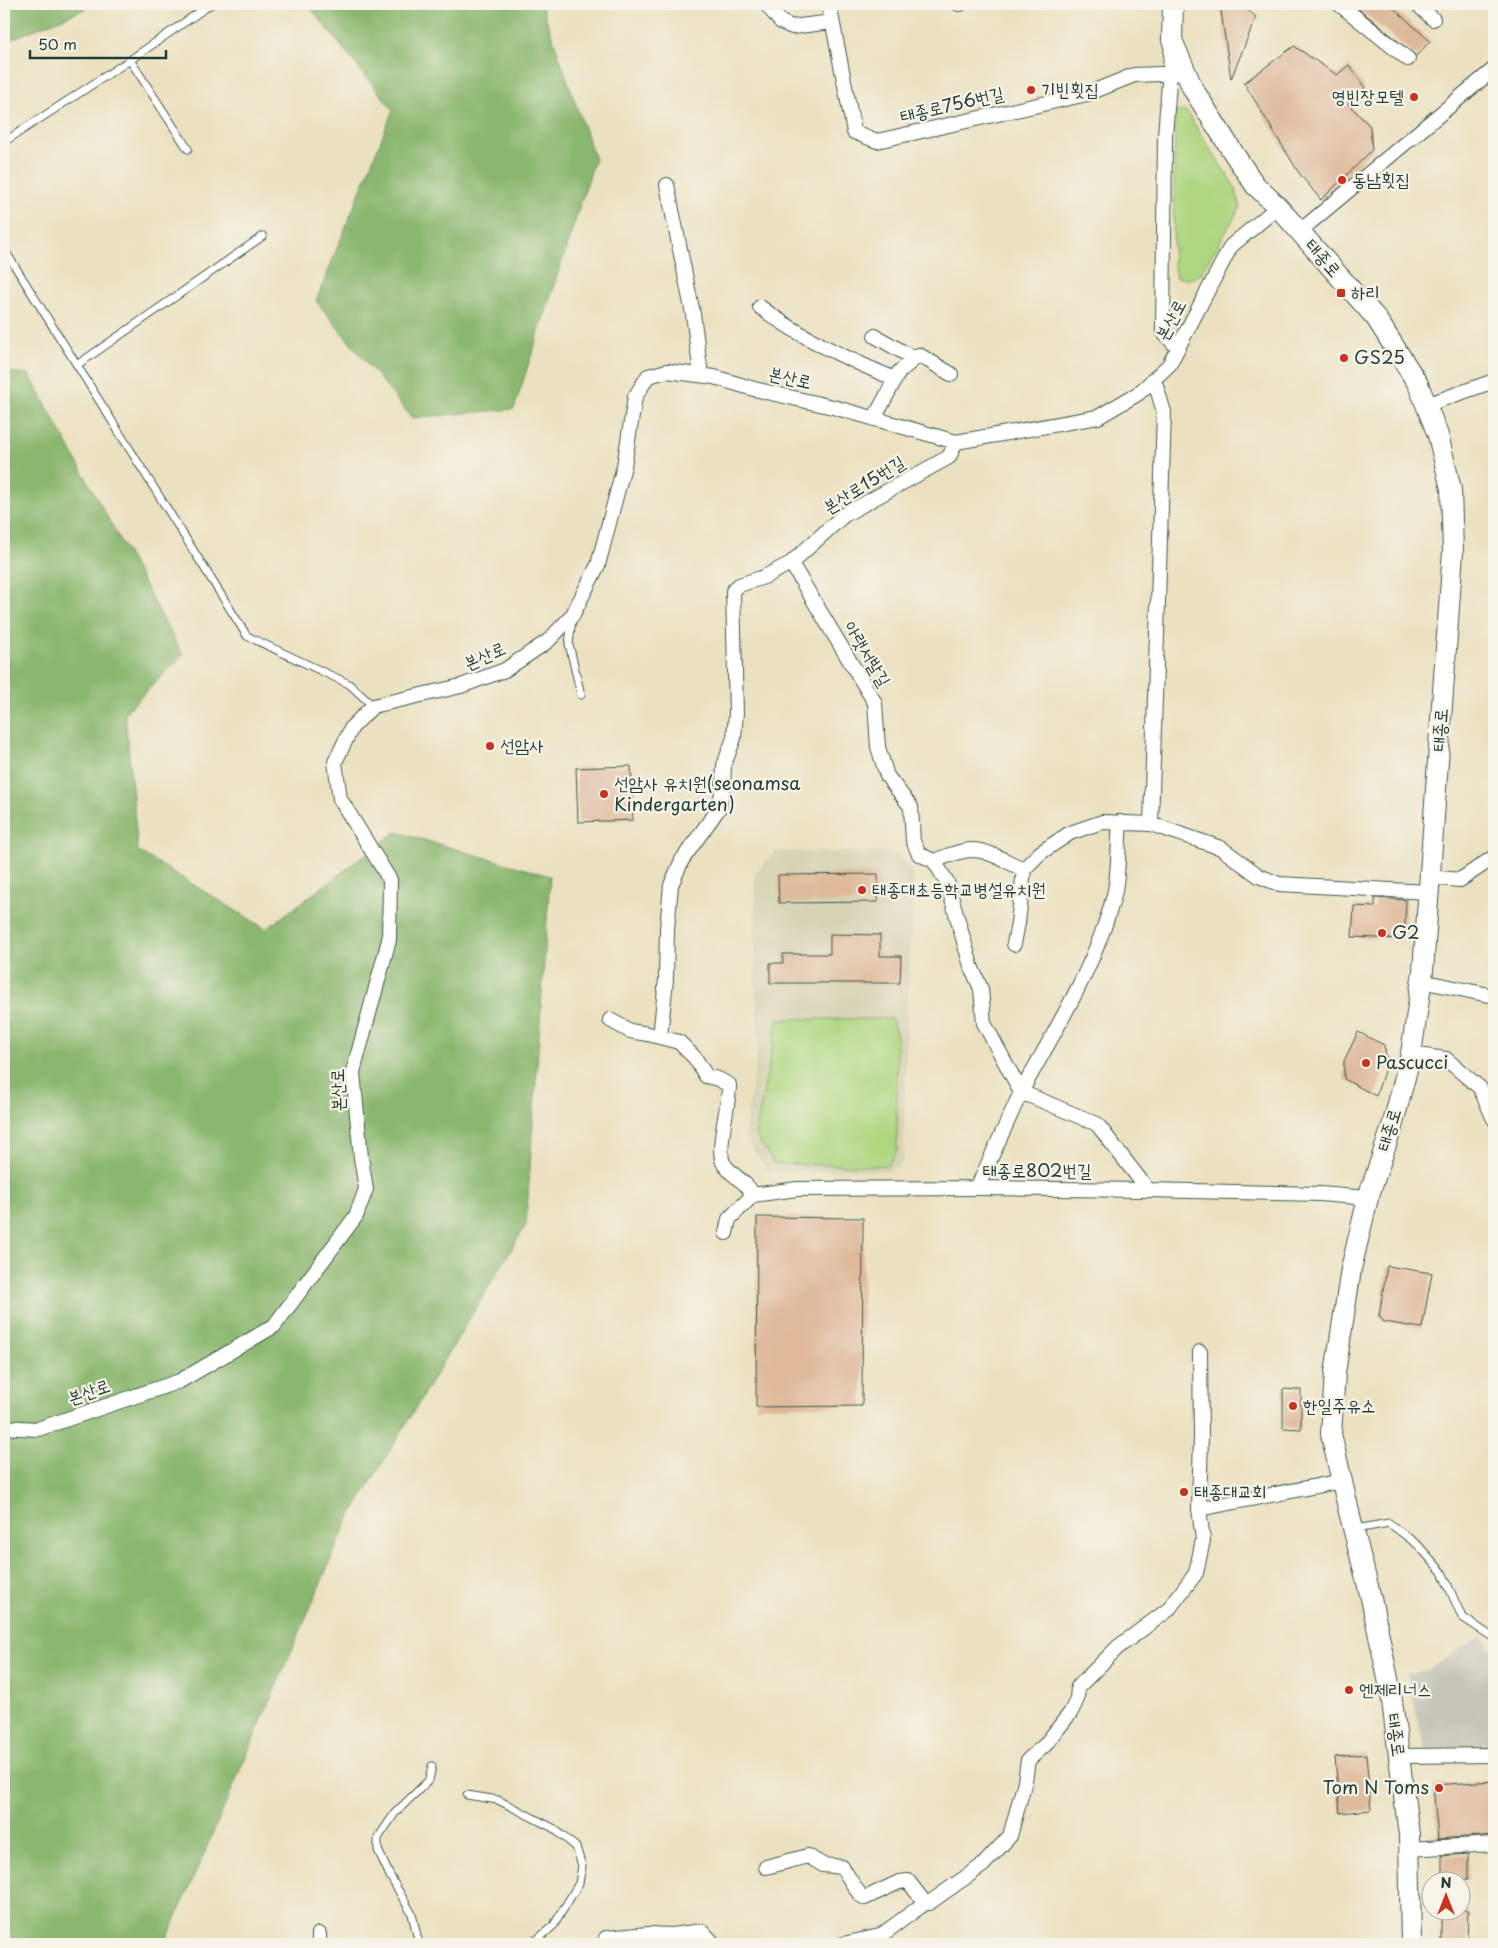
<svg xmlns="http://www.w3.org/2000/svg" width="1498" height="1948" font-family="'Playpen Sans','Poor Story',sans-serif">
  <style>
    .built { fill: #d6d2b2 }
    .industrial { fill: #c5c5b8 }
    .green { fill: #aed680; stroke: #668a5a }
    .forest { fill: #8ab76e; stroke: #547a51 }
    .building { fill: #deb899 }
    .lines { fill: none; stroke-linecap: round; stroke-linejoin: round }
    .lane-casing { stroke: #3e5649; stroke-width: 9 }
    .street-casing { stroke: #3e5649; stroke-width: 16 }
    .secondary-casing { stroke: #3e5649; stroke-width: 22 }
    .lane { stroke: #fff; stroke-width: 7 }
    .street { stroke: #fff; stroke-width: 14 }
    .secondary { stroke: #fff; stroke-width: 20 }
    .poi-dot { fill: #c8321e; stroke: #f7f3e8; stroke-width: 2 }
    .labels { text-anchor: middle; stroke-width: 4.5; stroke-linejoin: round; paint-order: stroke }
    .poi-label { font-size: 18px; fill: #1f3d34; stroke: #f7f3e8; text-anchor: start }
    .street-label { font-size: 18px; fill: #1f3d34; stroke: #f7f3e8 }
  </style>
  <rect width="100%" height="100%" fill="#f7f3e8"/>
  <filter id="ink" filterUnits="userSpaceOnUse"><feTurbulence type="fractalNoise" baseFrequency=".02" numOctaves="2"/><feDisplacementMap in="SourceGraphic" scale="10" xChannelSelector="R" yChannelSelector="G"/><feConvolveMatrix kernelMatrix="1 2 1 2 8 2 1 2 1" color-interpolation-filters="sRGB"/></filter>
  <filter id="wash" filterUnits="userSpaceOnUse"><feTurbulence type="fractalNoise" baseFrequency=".0096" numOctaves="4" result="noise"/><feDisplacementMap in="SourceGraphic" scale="20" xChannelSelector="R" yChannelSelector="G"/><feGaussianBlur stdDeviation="1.12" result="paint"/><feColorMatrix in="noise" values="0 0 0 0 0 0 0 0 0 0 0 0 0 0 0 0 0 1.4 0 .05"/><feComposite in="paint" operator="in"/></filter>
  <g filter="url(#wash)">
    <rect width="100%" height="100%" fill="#ebe1c0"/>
    <path class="built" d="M 775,851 L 896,853 L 914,876 L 907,1010 L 903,1162 L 890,1171 L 768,1171 L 744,1137 L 759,1041 L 755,984 L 755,874 Z"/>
    <path class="industrial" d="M 1481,1636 L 1494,1652 L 1494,1750 L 1425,1750 L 1407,1673 L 1426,1671 Z
      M 1493,1852 L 1494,1852 L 1494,1944 L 1492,1944 Z"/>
    <path class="green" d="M 1186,111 L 1236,189 L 1240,208 L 1201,273 L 1190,280 L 1176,277 L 1173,263 L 1175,112 Z
      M 778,1019 L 892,1019 L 897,1037 L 897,1151 L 887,1166 L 775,1164 L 755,1135 Z"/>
    <path class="forest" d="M 4,4 L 86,4 L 85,9 L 4,42 Z
      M 307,4 L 541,4 L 595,159 L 514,409 L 412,418 L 316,301 L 393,110 Z
      M 4,372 L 29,374 L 183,655 L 125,713 L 138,851 L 266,929 L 396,832 L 550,876 L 526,1225 L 348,1520 L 165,1944 L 4,1944 Z"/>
    <g id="blocks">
      <path class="building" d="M 1220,4 L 1240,4 L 1256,17 L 1231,79 Z
        M 1353,4 L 1389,4 L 1430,41 L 1416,56 Z
        M 1294,46 L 1337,75 L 1349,65 L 1365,88 L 1348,104 L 1370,126 L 1372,150 L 1321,200 L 1299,173 L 1244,83 Z
        M 631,766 L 633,820 L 578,822 L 576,768 Z
        M 878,874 L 878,902 L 779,903 L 778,875 Z
        M 1375,898 L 1406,900 L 1404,939 L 1352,937 L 1354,906 L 1375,907 Z
        M 830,934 L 880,935 L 880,956 L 901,956 L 900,983 L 770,983 L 770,963 L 783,963 L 783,954 L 830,954 Z
        M 1358,1032 L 1384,1045 L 1387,1062 L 1376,1096 L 1344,1079 L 1344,1061 Z
        M 757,1217 L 863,1218 L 862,1406 L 756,1407 Z
        M 1387,1266 L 1432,1273 L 1422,1328 L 1384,1322 L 1379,1316 Z
        M 1283,1389 L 1301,1390 L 1301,1429 L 1283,1428 Z
        M 1366,1754 L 1371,1810 L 1340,1813 L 1335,1757 Z
        M 1494,1781 L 1494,1835 L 1438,1839 L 1433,1785 Z
        M 1468,1854 L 1468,1880 L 1442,1880 L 1442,1856 Z
        M 1441,1910 L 1468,1910 L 1467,1944 L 1441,1944 Z"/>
    </g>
  </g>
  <g filter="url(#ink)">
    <use href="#blocks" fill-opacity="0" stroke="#3e5649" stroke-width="1"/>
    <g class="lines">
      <g class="lane-casing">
        <path id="lane" d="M 130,60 L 188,149
          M 4,142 L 130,60 L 211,4
          M 4,249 L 247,636 L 349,684 L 373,706
          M 77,365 L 263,236
          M 572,619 L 569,644 L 581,695
          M 1356,1529 L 1389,1523 L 1418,1545 L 1442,1572 L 1462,1617 L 1494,1638
          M 467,1795 L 498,1800 L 553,1828 L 576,1847 L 582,1866 L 579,1883 L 554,1925 L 538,1939 L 528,1944
          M 419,1944 L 412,1914 L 390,1876 L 378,1850 L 378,1838 L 395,1813 L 429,1780 L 432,1766"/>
      </g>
      <g class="street-casing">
        <path id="street" d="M 766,4 L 781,22 L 792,27 L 832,22
          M 829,4 L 854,132 L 877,141 L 1087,94 L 1134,75 L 1186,73
          M 959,4 L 960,4
          M 1339,4 L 1408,59
          M 1417,4 L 1433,19
          M 1172,42 L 1165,136 L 1163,332 L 1178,348
          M 667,185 L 693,314 L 701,375
          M 1300,231 L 1494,69
          M 760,307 C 801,338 848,359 895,379
          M 875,336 L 915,359
          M 1426,405 L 1494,381
          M 874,419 L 899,372 L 919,355 L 951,374
          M 791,563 L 875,703 L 878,747 L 887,776 L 911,807 L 913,841 L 919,854 L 934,861 L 947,882 L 971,966 L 981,989 L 984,1023 L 1021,1092 L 977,1188
          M 1120,822 C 1118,842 1119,876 1114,895 C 1096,965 1056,1029 1021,1092 L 1097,1124 L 1148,1190
          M 1151,824 L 1164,412 L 1154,379
          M 934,861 C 945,857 959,850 972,850 C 989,850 1008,863 1024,869
          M 1429,877 L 1460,880 L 1494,857
          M 1014,944 L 1018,923 L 1024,869 L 1040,853 L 1070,833 L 1102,822 L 1151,824 L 1221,848 L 1259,876 L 1279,884 L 1428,892
          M 1421,981 L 1494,996
          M 610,1020 L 630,1031 L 648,1034 L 679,1042 L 695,1058 L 706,1076 L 718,1079 L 729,1085 C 730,1104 715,1151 724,1164 C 732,1177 746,1180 753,1195
          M 660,1037 L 666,979 L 667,929 L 671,885 L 682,860 L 719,808 L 723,787 L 724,765 L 734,738 L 736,713 L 733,591 L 739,585 L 764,577 L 791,563 L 844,515 L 949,457 L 956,442
          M 1411,1054 L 1446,1059 L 1480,1088 L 1494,1119
          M 726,1233 L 729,1219 L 753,1195 L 797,1189 L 977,1188 L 1148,1190 L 1320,1194 L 1368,1198
          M 4,1427 L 38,1429 L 180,1381 L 274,1326 L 356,1216 L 366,1189 L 361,1158 L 353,1072 L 389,940 L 390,880 L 340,799 L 335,762 L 352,727 L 373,706 L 461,686 L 505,670 L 548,641 L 572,616 L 598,565 L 624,466 L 635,397 L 648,376 L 667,371 L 714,377 L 754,389 L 837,408 L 956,442 L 1098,417 L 1139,393 L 1169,365 L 1231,246 L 1278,207
          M 1199,1509 L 1342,1481
          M 1399,1756 L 1494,1755
          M 1409,1849 L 1494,1844
          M 766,1867 L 808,1856 L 823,1865 L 842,1867 L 860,1895 L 865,1898 L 899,1882 L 908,1881 L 925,1903 L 929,1903 L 983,1865 L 1010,1836 L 1025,1781 L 1028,1760 L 1045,1745 L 1071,1712 L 1077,1699 L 1078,1687 L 1118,1647 L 1168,1610 L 1196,1573 L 1203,1540 L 1199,1509 L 1201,1436 L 1200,1352
          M 319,1934 L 319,1944
          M 606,1938 L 648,1934 L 672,1935 L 702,1931 L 714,1944
          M 843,1944 L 880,1936 L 925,1903"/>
      </g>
      <g class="secondary-casing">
        <path id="secondary" d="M 1173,4 L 1172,40 L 1193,89 L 1236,157 L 1255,185 L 1278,207 L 1376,318 L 1418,384 L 1438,435 L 1451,489 L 1453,551 L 1423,971 L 1411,1054 L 1392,1127 L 1368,1198 L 1351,1269 L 1335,1373 L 1331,1434 L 1349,1512 L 1371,1598 L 1391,1693 L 1409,1835 L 1411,1944"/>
      </g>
      <use href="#lane" class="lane"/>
      <use href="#street" class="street"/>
      <use href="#secondary" class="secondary"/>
    </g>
  </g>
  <g class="poi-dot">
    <circle cx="1031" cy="90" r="5"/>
    <circle cx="1414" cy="97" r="5"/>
    <circle cx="1342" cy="180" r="5"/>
    <rect x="1336" y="288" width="10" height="10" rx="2.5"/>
    <circle cx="1344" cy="358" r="5"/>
    <circle cx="490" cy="746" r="5"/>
    <circle cx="604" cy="794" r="5"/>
    <circle cx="862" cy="890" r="5"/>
    <circle cx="1382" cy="933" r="5"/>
    <circle cx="1366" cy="1063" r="5"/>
    <circle cx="1293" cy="1406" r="5"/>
    <circle cx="1184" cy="1492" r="5"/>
    <circle cx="1349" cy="1690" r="5"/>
    <circle cx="1439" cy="1788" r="5"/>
  </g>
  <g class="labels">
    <g class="poi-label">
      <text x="1041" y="96">기빈횟집</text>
      <text x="1404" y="103" text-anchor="end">영빈장모텔</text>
      <text x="1352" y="186">동남횟집</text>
      <text x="1351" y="299">하리</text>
      <text x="1354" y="364">GS25</text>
      <text x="500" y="752">선암사</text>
      <text x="614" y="790">선암사 유치원(seonamsa<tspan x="614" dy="21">Kindergarten)</tspan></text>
      <text x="872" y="896">태종대초등학교병설유치원</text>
      <text x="1392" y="939">G2</text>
      <text x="1376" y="1069">Pascucci</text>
      <text x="1303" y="1412">한일주유소</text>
      <text x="1194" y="1498">태종대교회</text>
      <text x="1359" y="1696">엔제리너스</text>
      <text x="1429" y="1794" text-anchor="end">Tom N Toms</text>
    </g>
    <g class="street-label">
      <text transform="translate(952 105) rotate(-13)" y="6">태종로756번길</text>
      <text transform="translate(1323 258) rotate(49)" y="6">태종로</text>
      <text transform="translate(1171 320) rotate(-62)" y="6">본산로</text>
      <text transform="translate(790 378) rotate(13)" y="6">본산로</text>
      <text transform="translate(864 485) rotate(-32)" y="6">본산로15번길</text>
      <text transform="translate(867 654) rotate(59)" y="6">아랫서발길</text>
      <text transform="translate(485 656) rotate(-24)" y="6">본산로</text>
      <text transform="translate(1440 730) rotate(-86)" y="6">태종로</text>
      <text transform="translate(338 1090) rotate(-91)" y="6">본산로</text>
      <text transform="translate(1389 1130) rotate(-73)" y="6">태종로</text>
      <text x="1037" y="1177">태종로802번길</text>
      <text transform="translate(89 1392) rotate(-19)" y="6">본산로</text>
      <text transform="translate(1396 1735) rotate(82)" y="6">태종로</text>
    </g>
  </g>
  <rect width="1498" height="1948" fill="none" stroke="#f7f3e8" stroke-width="20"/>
  <g transform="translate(1446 1896)"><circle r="24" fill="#f7f3e8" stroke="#a1aaa0"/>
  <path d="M0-4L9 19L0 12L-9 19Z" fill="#c8321e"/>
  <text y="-8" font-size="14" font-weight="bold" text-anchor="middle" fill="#1f3d34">N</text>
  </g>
  <path d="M30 50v8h136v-8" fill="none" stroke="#1f3d34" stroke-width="2.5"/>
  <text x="38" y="50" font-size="15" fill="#1f3d34" stroke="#f7f3e8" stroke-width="4" paint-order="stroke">50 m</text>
</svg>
